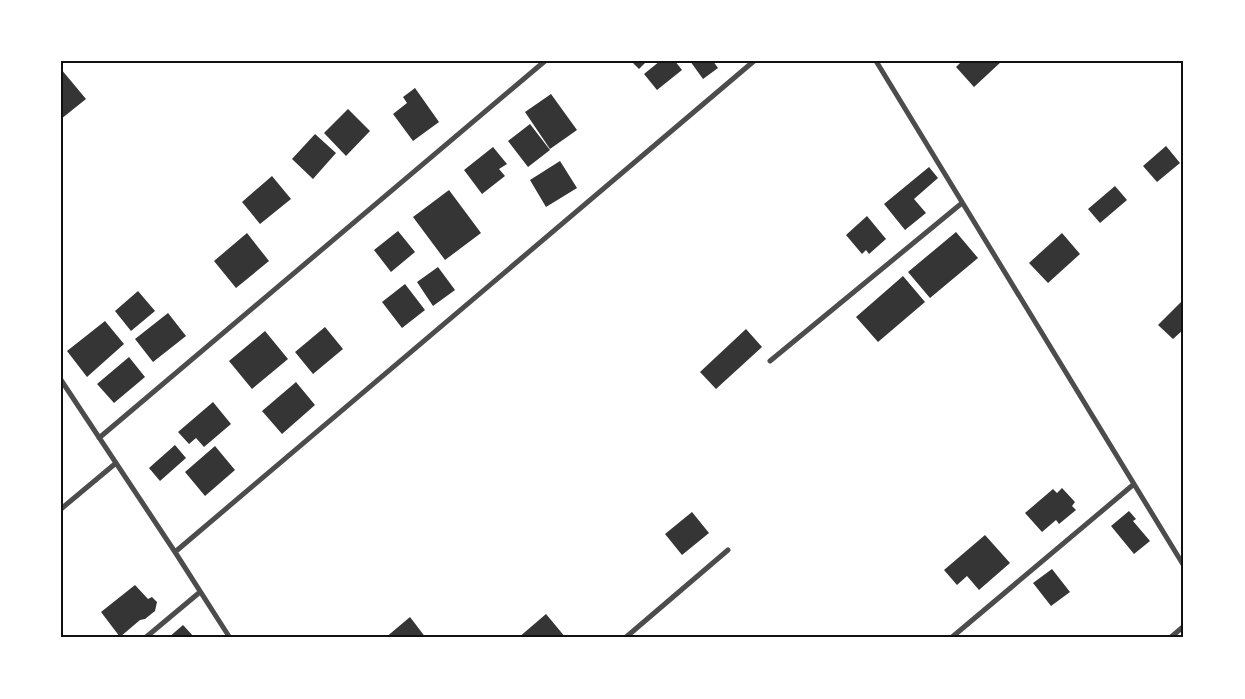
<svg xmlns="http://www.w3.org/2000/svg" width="1245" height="699" font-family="'PT Sans Narrow',sans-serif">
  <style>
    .building { fill: #353535 }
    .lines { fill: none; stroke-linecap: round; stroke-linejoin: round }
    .minor { stroke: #4c4c4c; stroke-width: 5 }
    .neatline { fill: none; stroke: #111; stroke-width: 2 }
  </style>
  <rect width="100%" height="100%" fill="#fff"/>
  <path class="building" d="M 631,61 L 647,61 L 639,69 Z
    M 660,61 L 675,61 L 682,70 L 657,90 L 644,74 Z
    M 690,61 L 713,61 L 718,68 L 703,79 Z
    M 962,61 L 1002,61 L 974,87 L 956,67 Z
    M 61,69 L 86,99 L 61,119 Z
    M 415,88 L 439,122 L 413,141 L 393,114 L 407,103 L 403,97 Z
    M 551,94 L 577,130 L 550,149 L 525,112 Z
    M 348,109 L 370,131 L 346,156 L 324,133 Z
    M 530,124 L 550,150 L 528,167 L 508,141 Z
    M 315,134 L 336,153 L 313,179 L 292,159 Z
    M 1166,146 L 1180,163 L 1157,182 L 1143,166 Z
    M 493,147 L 507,164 L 499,169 L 505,176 L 482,194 L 464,170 Z
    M 560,161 L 577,188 L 546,207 L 530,180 Z
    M 929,167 L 938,178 L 914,199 L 926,213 L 905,230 L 884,204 Z
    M 272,176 L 291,199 L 260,224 L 242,202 Z
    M 1115,186 L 1127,200 L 1100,223 L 1088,209 Z
    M 449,190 L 481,233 L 445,260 L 413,217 Z
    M 867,216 L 886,239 L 869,254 L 866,250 L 862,254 L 846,235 Z
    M 398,231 L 415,252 L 391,272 L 374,250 Z
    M 956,232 L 978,258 L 930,298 L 908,272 Z
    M 247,233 L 269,261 L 236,288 L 214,261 Z
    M 1062,233 L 1080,254 L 1048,283 L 1029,263 Z
    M 438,267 L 455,290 L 433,306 L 417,282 Z
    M 903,276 L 925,302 L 878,342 L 856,317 Z
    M 405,284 L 425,310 L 402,328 L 382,302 Z
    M 138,291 L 155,311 L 131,331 L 115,311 Z
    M 1184,299 L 1184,329 L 1173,339 L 1158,325 Z
    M 168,313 L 186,336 L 153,362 L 135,339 Z
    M 105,321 L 124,344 L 87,377 L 67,351 Z
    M 325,327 L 343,349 L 313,374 L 295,352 Z
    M 746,329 L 762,347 L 716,389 L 700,372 Z
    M 265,331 L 288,359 L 252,389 L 229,361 Z
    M 129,357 L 145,377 L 114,403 L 97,384 Z
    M 296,382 L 315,405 L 282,434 L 262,411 Z
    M 213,402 L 231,424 L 204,447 L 196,438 L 189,444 L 178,432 Z
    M 175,445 L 186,458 L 160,481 L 149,468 Z
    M 215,446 L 235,470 L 205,496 L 185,472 Z
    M 1062,488 L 1075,502 L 1072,506 L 1076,510 L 1059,524 L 1056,520 L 1042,532 L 1025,513 L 1053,489 L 1057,493 Z
    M 1129,511 L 1136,519 L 1133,521 L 1150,541 L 1134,554 L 1111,526 Z
    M 692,512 L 709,533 L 682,555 L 665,534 Z
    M 985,535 L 1010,563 L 979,590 L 967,576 L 957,585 L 944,570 Z
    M 1052,569 L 1070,592 L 1051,606 L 1033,583 Z
    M 135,585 L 148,599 L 152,597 L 157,602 L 155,611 L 145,619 L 140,620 L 120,637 L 101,612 Z
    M 546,614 L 566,638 L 518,638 Z
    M 410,617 L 426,638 L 385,638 Z
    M 183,625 L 195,638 L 168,638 Z"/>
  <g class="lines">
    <path class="minor" d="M 876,61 L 1184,566
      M 770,361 L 962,203
      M 61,380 L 175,552 L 230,638
      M 99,438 L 545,61
      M 61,509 L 116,463
      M 175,552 L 754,61
      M 145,638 L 200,592
      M 625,638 L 728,550
      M 951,638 L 1134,484
      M 1170,638 L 1184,626"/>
  </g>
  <rect width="1245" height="699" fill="none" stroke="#ffffff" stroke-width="125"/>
  <rect x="62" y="62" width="1120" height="574" class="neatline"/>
</svg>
